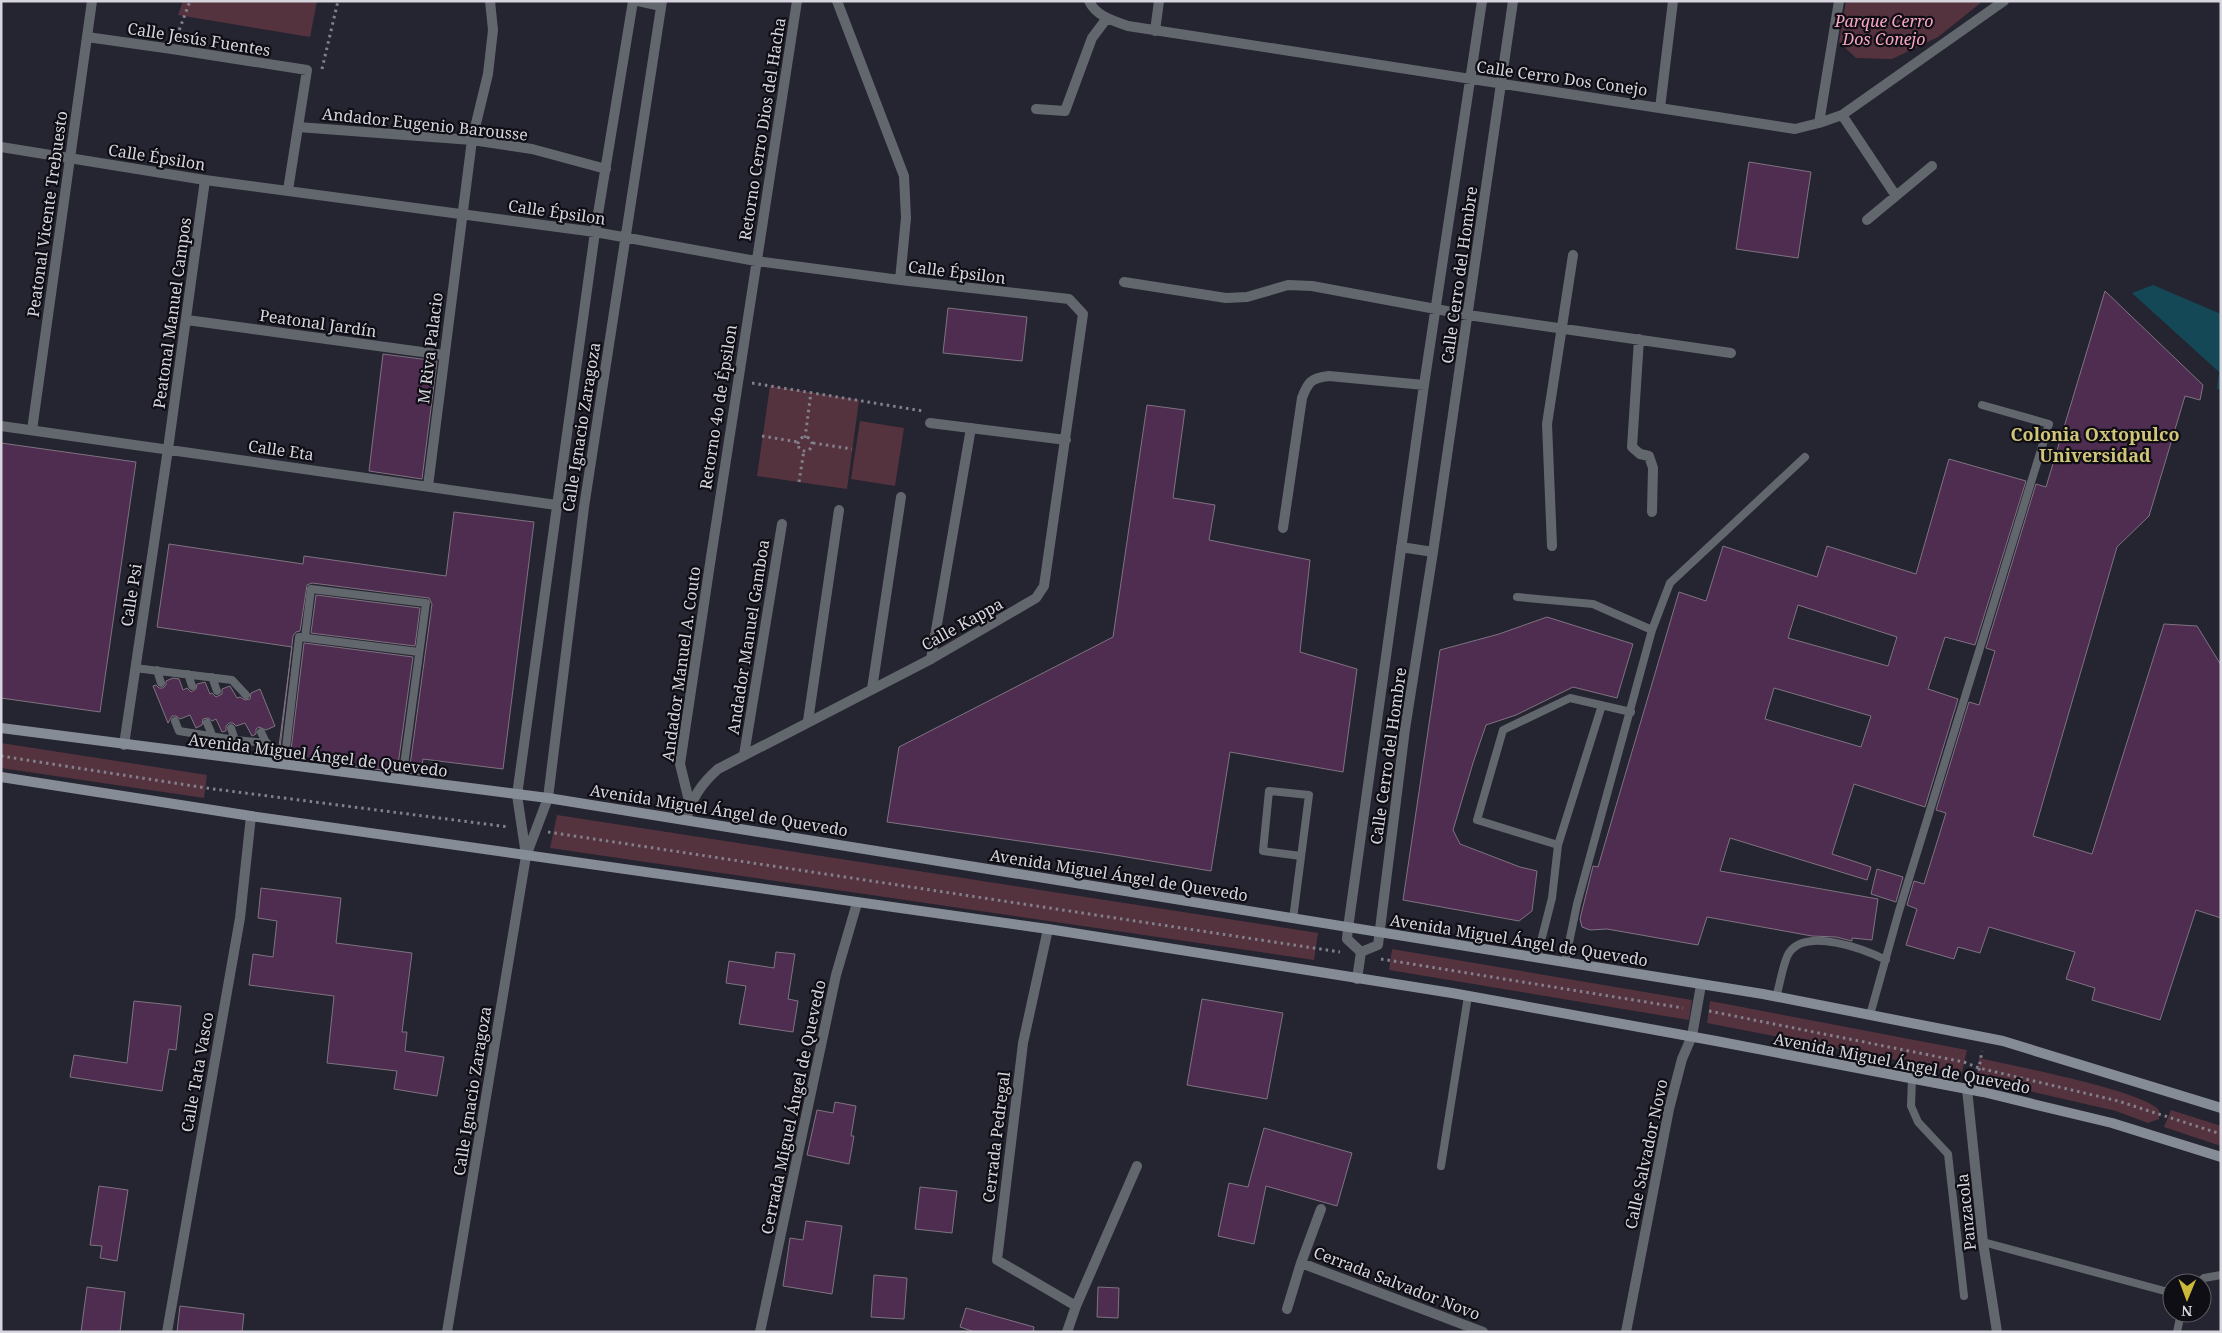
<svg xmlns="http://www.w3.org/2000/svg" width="2222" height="1333" font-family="'Noto Serif',serif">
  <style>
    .green { fill: #54333e }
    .water { fill: #144857 }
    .building { fill: #4e2d51; stroke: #7f7380; fill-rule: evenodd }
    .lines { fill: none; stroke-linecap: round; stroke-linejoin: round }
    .path { stroke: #81808b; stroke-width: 3; stroke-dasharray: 2.5 4; stroke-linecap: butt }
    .service { stroke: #62676d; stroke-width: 8 }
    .pedestrian { stroke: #62676d; stroke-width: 10 }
    .minor { stroke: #62676d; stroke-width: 10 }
    .secondary { stroke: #858c96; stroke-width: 10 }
    .labels { text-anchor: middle; stroke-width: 4.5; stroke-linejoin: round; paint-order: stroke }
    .park-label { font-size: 16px; font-style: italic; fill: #f9a6c2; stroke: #0f0e14 }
    .street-label { font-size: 16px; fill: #d7d6df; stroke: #0f0e14 }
    .neighbourhood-label { font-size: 18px; font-weight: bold; fill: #d1c577; stroke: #0f0e14 }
  </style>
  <rect width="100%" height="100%" fill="#252431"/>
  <path class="green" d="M 183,1 L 317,1 L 310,37 L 178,15 Z
    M 1846,1 L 1983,1 L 1938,37 L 1892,59 L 1856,58 L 1839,42 Z
    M 770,386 L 859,400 L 847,489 L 757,476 Z
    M 860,421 L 904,428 L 895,486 L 851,479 Z
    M 1,743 L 207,775 L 204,798 L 1,768 Z
    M 557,815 L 1318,933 L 1314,960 L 550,848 Z
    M 1392,949 L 1692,1000 L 1689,1020 L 1389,970 Z
    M 1710,1001 L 1967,1050 L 1962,1073 L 1707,1023 Z
    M 1979,1058 C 2013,1066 2141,1090 2159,1110 L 2159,1119 L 2148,1123 L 2116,1111 L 1977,1079 Z
    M 2171,1110 L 2221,1126 L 2221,1146 L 2164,1127 Z"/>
  <path class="water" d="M 2153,285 L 2221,314 L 2221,390 L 2217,389 L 2219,372 L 2132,293 Z"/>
  <path class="building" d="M 1749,162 L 1811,172 L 1798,258 L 1736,249 Z
    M 2105,291 L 2203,385 L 2200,400 L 2185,396 L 2149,516 L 2117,547 L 2033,836 L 2092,854 L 2164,624 L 2197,626 L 2221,665 L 2221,918 L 2196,910 L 2160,1020 L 2092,1000 L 2095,988 L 2066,979 L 2075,952 L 1989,927 L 1980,953 L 1958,947 L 1954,959 L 1906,945 L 1917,909 L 1907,905 L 1914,881 L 1924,884 L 1946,813 L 1936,810 L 1969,702 L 1979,705 L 1995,651 L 1986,648 L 2036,484 L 2046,487 Z
    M 948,308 L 1027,317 L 1022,361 L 943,353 Z
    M 383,354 L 437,361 L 422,479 L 369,471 Z
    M 1147,405 L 1185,410 L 1173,498 L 1215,505 L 1209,540 L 1310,560 L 1300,652 L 1357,669 L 1343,772 L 1230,752 L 1211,871 L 1103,853 L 887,822 L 899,747 L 1113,637 Z
    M 1,443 L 136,462 L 100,712 L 1,698 Z
    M 1949,459 L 2026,481 L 1975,645 L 1945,637 L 1928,689 L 1958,699 L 1925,807 L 1854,784 L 1832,854 L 1871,867 L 1867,880 L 1730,838 L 1720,871 L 1878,899 L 1872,940 L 1852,938 L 1852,941 L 1836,937 L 1812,936 L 1707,917 L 1698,945 L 1607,929 L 1590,930 L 1582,927 L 1580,919 L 1593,866 L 1598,867 L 1679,592 L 1706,601 L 1723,546 L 1817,577 L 1827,546 L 1916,574 ZM 1798,605 L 1897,637 L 1888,666 L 1788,638 ZM 1774,688 L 1871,716 L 1861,747 L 1765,719 Z
    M 454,512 L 534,522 L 503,769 L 423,759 L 420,775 L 409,773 L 432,604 L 429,598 L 312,583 L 307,585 L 300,631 L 296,632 L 293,636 L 279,757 L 278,754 L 292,647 L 157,627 L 169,544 L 303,564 L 304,556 L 446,576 Z
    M 316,595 L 420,608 L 415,646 L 311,633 Z
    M 1547,617 L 1633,644 L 1617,698 L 1573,687 L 1516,715 L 1486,725 L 1473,763 L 1453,830 L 1460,844 L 1520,867 L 1537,871 L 1532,911 L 1519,921 L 1403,900 L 1440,650 L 1499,634 Z
    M 304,643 L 413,657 L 397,772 L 290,758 Z
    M 173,678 L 179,679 L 183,690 L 187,688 L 191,692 L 196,689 L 197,684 L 205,682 L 210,694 L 212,693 L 216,697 L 222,694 L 222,689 L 230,686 L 237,698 L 240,697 L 245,700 L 250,699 L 251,693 L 260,689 L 275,726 L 266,730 L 259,727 L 256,729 L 256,734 L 252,736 L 245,723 L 236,726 L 233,723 L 229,723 L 226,726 L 226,731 L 222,732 L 216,719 L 212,721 L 208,718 L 203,719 L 202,725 L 196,728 L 190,715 L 180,719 L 176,716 L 172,716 L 168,723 L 153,686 L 156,685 L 159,688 L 163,688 L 166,685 L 166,681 Z
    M 1877,869 L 1903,877 L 1896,902 L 1871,894 Z
    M 261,888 L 341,898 L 336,943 L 412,953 L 402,1032 L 407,1032 L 405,1051 L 444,1057 L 437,1096 L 394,1089 L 397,1071 L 327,1063 L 334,996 L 249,985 L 253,954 L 273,957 L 277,921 L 258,918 Z
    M 776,952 L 795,954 L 788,999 L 798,1001 L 793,1032 L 739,1024 L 746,986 L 726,983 L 729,961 L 774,968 Z
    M 1202,999 L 1283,1013 L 1267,1099 L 1187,1085 Z
    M 134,1001 L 181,1006 L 176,1050 L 169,1049 L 162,1091 L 70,1077 L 74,1055 L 127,1063 Z
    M 835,1102 L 856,1106 L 851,1136 L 854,1136 L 849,1164 L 807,1155 L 817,1110 L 833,1113 Z
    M 1264,1128 L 1352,1153 L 1337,1206 L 1266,1186 L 1254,1244 L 1218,1236 L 1229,1183 L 1248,1187 Z
    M 99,1186 L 128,1190 L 117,1261 L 100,1258 L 102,1246 L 90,1245 Z
    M 920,1187 L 957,1191 L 952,1233 L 915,1229 Z
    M 806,1221 L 842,1226 L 832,1294 L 783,1286 L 790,1238 L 803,1240 Z
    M 874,1275 L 907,1278 L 904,1319 L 871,1317 Z
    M 87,1287 L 125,1292 L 120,1332 L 81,1332 Z
    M 1098,1287 L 1119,1288 L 1118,1318 L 1097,1317 Z
    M 180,1306 L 244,1314 L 242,1332 L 177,1332 Z
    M 966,1308 L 1034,1327 L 1033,1332 L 975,1332 L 960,1327 Z"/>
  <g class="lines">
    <path class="path" d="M 177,36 L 190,1
      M 322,69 L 338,1
      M 752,383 L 923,411
      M 762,436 L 798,442
      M798 444a7 7 0 1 1 14 0a7 7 0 1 1-14 0Z
      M 805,438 L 811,392
      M 813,443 L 852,449
      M 799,482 L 804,450
      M 1,756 L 206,788 L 509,827
      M 548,832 L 1340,952
      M 1381,959 L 1683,1008
      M 1709,1011 L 1964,1062 L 1979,1068 L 2118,1101 L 2221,1134
      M 1980,1077 L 1979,1068 L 1982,1051"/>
    <path class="service" d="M 1517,597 L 1593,604 L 1652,630 L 1577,904 L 1565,962
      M 1652,630 L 1670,583 L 1805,457
      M 305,637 L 311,589 L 426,603 L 402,780
      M 135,668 L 232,680 L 246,695
      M 157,670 L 161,683
      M 188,674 L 192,686
      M 212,677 L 217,691
      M 175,721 L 179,731 L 235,740
      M 207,723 L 213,737
      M 231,728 L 235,740 L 267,743
      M 261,732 L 276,764
      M 284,765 L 299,637 L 419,652
      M 1558,845 L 1477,820 L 1503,730 L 1570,698 L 1631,712
      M 1293,919 L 1309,795 L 1269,791 L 1263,851 L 1301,856
      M 1537,957 L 1552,898 L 1558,845 L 1602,705
      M 1776,997 C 1780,985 1783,962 1789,953 C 1806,927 1864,949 1886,960
      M 1870,1015 L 1899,911 L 2049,424 L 1982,405
      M 1912,1078 L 1911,1106 L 1918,1122 L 1948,1154 L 1964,1296
      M 1441,1166 L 1468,996
      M 1983,1242 L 2172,1293
      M 2198,1283 L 2204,1278 L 2221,1275
      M 2177,1332 L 2181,1313"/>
    <path class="pedestrian" d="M 87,37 L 172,49
      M 298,127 L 472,140 L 532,149 L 606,169
      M 187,320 L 444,355
      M 32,430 L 92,1
      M 168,449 L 205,180
      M 428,486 L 472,140 L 488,74 L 493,30 L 490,1
      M 931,659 L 971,428
      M 872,689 L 901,497
      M 808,721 L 839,510
      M 744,755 L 782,524
      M 690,805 L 680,764 L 711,557"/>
    <path class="minor" d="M 638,1 L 661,6
      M 837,1 L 904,176 L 906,218 L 900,280
      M 1089,1 C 1096,16 1113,21 1128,26 L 1795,129 L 1819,123 L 1842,115 L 2004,1
      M 1155,31 L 1159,1
      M 172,49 L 307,70 L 288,190
      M 1660,108 L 1673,1
      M 1036,109 L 1065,111 L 1092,38 L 1107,18
      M 1842,115 L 1896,196
      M 1819,123 L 1839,1
      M 1,147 L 205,180 L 595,232 L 756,261 L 900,280 L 1069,299 L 1083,314 L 1044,586 L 1036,598 L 931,659 L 718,769 C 701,784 692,798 686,820
      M 1867,220 L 1932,166
      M 1124,282 L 1226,298 L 1247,297 L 1288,285 L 1312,286 L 1468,315 L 1731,353
      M 1639,339 L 1632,447 L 1640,454 L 1649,456 L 1653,468 L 1652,512
      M 930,423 L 1066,440
      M 1,426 L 556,505
      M 1283,528 L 1302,398 C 1308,382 1311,378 1329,376 L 1424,385
      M 1552,546 L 1547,424 L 1573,255
      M 1401,547 L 1433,552
      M 711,557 L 797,1
      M 124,745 L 168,449
      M 526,855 L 517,795 L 595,232 L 633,1
      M 1048,929 L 1023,1043 L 997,1260 L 1076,1306
      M 1361,952 L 1378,945 L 1405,729 L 1433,552 L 1513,1
      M 1361,952 L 1347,939 L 1348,928 L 1424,385 L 1482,1
      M 1357,979 L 1361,952
      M 1967,1089 L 1983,1242 L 1997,1332
      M 1301,1263 L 1483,1332
      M 1287,1309 L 1301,1263 L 1321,1209
      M 167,1332 L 240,918 L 251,816
      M 447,1332 L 526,856 L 548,798 L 584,507 L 662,1
      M 760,1332 L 836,975 L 857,903
      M 1067,1332 L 1076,1306 L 1137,1166
      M 1626,1332 L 1669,1109 L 1682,1059 L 1692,1036 L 1701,985"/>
    <path class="secondary" d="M 1,728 L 548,798 L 1763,994 L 2003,1041 L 2221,1108
      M 1,777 L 251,816 L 1048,929 L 1452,993 L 1716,1041 L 1983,1092 L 2112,1123 L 2221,1157"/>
  </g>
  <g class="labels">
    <g class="park-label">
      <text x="1884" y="27">Parque Cerro<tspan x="1884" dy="18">Dos Conejo</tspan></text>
    </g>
    <g class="street-label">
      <text transform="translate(199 39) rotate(9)" y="6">Calle Jesús Fuentes</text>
      <text transform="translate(1562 78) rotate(8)" y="6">Calle Cerro Dos Conejo</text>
      <text transform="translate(425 124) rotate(6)" y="6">Andador Eugenio Barousse</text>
      <text transform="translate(762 129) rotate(-81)" y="6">Retorno Cerro Dios del Hacha</text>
      <text transform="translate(157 157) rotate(9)" y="6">Calle Épsilon</text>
      <text transform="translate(557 212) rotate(8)" y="6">Calle Épsilon</text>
      <text transform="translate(47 214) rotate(-82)" y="6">Peatonal Vicente Trebuesto</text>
      <text transform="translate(957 272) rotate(7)" y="6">Calle Épsilon</text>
      <text transform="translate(1459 275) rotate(-82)" y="6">Calle Cerro del Hombre</text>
      <text transform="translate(172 313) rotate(-82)" y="6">Peatonal Manuel Campos</text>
      <text transform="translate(318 323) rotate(8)" y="6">Peatonal Jardín</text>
      <text transform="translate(430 348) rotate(-83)" y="6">M Riva Palacio</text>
      <text transform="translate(718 407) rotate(-81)" y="6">Retorno 4o de Épsilon</text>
      <text transform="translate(581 427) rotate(-81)" y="6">Calle Ignacio Zaragoza</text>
      <text transform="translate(281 450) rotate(8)" y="6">Calle Eta</text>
      <text transform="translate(131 595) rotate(-81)" y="6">Calle Psi</text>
      <text transform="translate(962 624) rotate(-29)" y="6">Calle Kappa</text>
      <text transform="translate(748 637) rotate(-81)" y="6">Andador Manuel Gamboa</text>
      <text transform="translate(681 664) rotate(-82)" y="6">Andador Manuel A. Couto</text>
      <text transform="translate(318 755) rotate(7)" y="6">Avenida Miguel Ángel de Quevedo</text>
      <text transform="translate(1388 756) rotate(-82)" y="6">Calle Cerro del Hombre</text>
      <text transform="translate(719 810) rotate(9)" y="6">Avenida Miguel Ángel de Quevedo</text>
      <text transform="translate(1119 875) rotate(9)" y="6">Avenida Miguel Ángel de Quevedo</text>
      <text transform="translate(1519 940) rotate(9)" y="6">Avenida Miguel Ángel de Quevedo</text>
      <text transform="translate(1902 1063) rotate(11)" y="6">Avenida Miguel Ángel de Quevedo</text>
      <text transform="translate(197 1072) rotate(-80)" y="6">Calle Tata Vasco</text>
      <text transform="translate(472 1091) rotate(-81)" y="6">Calle Ignacio Zaragoza</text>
      <text transform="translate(793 1107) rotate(-78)" y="6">Cerrada Miguel Ángel de Quevedo</text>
      <text transform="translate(996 1137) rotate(-83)" y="6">Cerrada Pedregal</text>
      <text transform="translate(1646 1154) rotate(-78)" y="6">Calle Salvador Novo</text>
      <text transform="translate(1966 1212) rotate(-96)" y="6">Panzacola</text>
      <text transform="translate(1397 1283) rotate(21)" y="6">Cerrada Salvador Novo</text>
    </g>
    <g class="neighbourhood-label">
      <text x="2095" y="441">Colonia Oxtopulco<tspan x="2095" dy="21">Universidad</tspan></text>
    </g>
  </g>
  <rect width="2222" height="1333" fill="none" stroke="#d7d6df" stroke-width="5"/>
  <g transform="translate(2187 1298) rotate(181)"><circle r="24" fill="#0f0e14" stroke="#5f5e65"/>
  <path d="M0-4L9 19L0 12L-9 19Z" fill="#ccb939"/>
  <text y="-8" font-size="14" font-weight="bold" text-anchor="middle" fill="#d7d6df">N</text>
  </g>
</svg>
